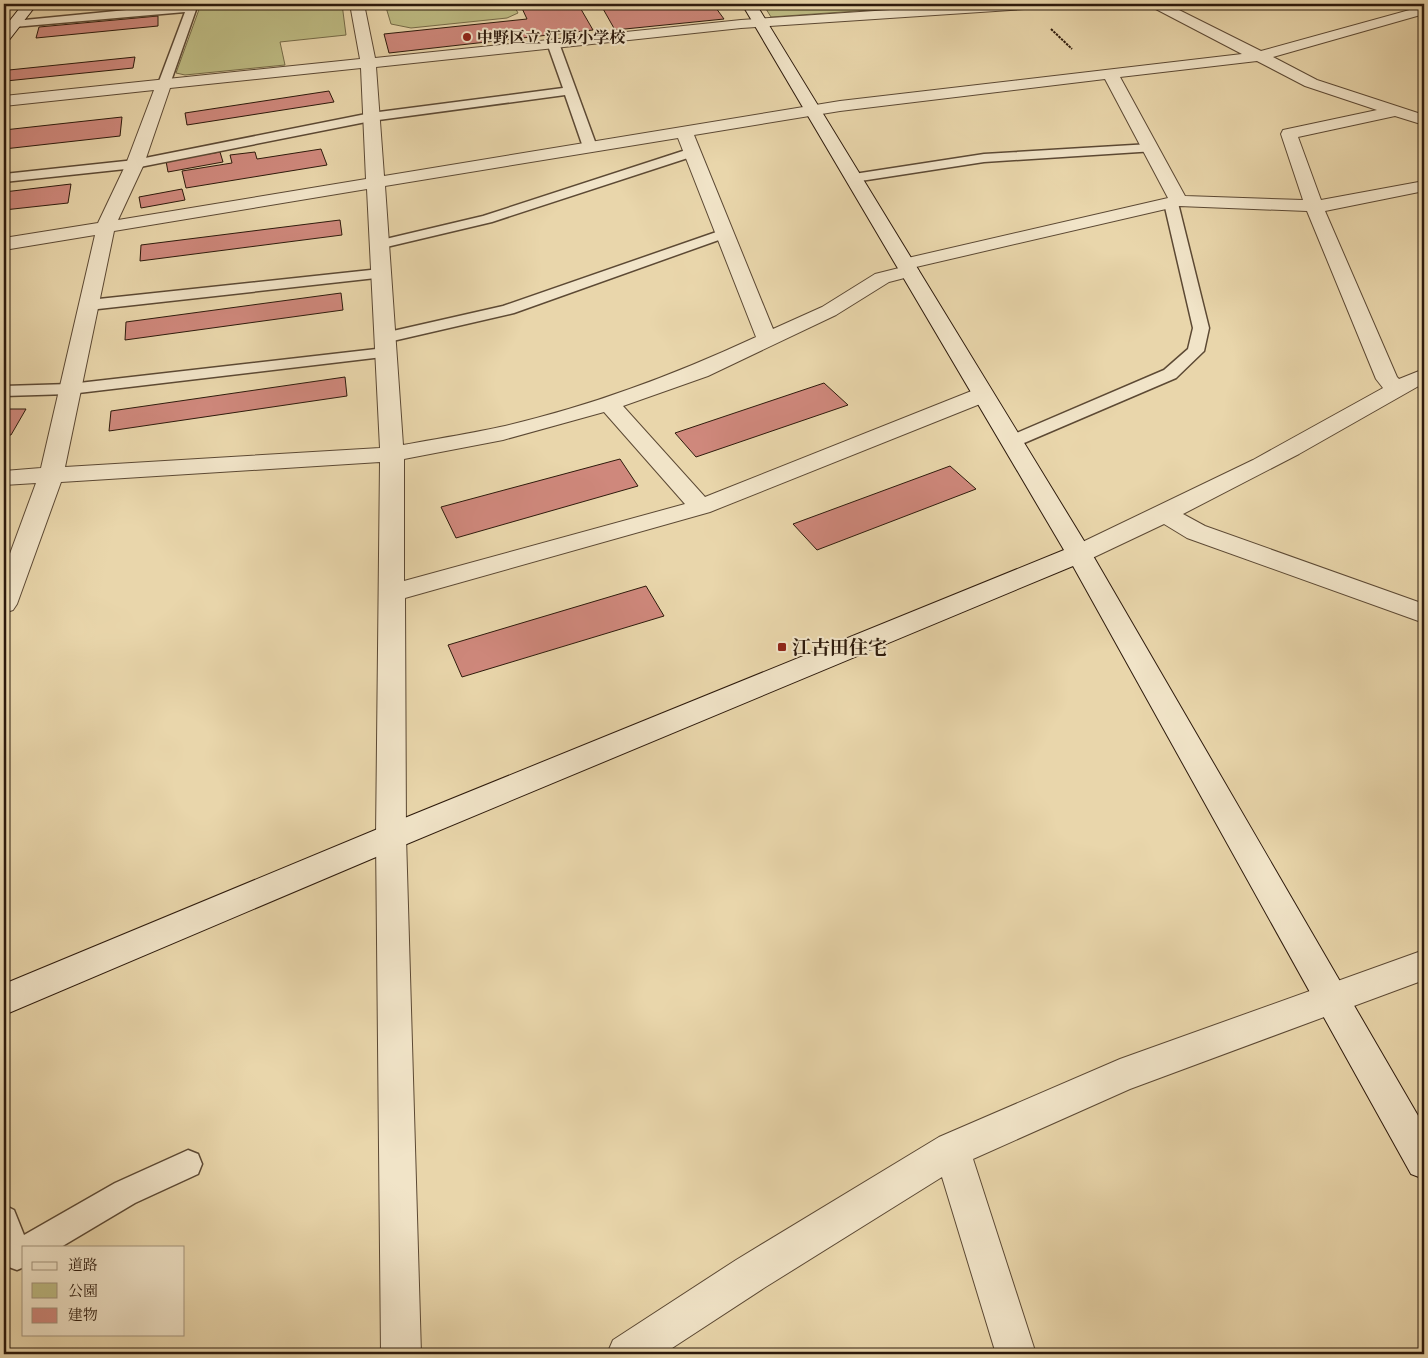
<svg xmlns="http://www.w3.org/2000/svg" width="1428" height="1358" font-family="Cardo,'Noto Serif JP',serif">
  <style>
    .green { fill: #bebc84; stroke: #766b48 }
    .building { fill: #cf887c; stroke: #2d1a0c }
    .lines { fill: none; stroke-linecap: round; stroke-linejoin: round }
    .lane-casing { stroke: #5c4934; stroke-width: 3 }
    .street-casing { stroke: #5c4934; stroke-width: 2 }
    .secondary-casing { stroke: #2d1a0c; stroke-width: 2 }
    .path { stroke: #2d1a0c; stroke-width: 2; stroke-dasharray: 2.5 1; stroke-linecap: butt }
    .lane { fill: #f1e4c8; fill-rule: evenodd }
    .street { fill: #f1e4c8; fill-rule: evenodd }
    .secondary { fill: #f1e4c8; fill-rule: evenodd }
    .poi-dot { fill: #8f2418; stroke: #f1e4c8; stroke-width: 2 }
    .labels { text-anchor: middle; stroke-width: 4; stroke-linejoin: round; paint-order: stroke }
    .far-poi-label { font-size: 16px; font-weight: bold; fill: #2d1a0c; stroke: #f1e4c8; text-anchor: start }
    .poi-label { font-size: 19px; font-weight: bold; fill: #2d1a0c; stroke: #f1e4c8; text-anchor: start }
  </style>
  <rect width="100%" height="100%" fill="#e9d6ab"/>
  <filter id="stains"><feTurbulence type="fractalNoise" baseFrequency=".004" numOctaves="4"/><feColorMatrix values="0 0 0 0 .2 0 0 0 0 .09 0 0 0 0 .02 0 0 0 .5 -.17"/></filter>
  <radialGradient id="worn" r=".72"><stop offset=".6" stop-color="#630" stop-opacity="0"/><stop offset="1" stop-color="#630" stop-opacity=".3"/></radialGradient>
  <path class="green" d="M 201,4 L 342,4 L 346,35 L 280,42 L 285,65 L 185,75 L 176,73 Z
    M 385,4 L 513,4 L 518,13 L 507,18 L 411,28 L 391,24 Z
    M 763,4 L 956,4 L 771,17 Z"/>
  <path class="building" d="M 520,4 L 578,4 L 593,30 L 389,53 L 384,34 L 527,19 Z
    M 640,4 L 713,4 L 724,19 L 615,30 L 602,7 Z
    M 158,16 L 158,26 L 36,38 L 39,27 Z
    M 135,57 L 133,68 L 6,81 L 9,70 Z
    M 329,91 L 334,102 L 187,125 L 185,113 Z
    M 122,117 L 120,136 L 4,149 L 4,130 Z
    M 321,149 L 327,165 L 186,188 L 182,171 L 232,163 L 230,155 L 255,152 L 257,159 Z
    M 220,152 L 223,162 L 168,172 L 166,161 Z
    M 71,184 L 68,203 L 4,210 L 4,192 Z
    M 182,189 L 185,200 L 141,208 L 139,197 Z
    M 340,220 L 342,235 L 140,261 L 141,245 Z
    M 341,293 L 343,310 L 125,340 L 126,322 Z
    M 345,377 L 347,396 L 109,431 L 111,411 Z
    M 824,383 L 848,405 L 696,457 L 675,433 Z
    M 4,409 L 26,409 L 11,435 L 4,435 Z
    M 620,459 L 638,486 L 456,538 L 441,507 Z
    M 950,466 L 976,489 L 817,550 L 793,524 Z
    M 646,586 L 664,616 L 462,677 L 448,645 Z"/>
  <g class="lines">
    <g class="lane-casing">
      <path id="lane" d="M 188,4 L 198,4 L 170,84 L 164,88 L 158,84 L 185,12 L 14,27 L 8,24 L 14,21 Z
        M 553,40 L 559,43 L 597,147 L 595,150 L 590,151 L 583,147 L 565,95 L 371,121 L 135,168 L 4,182 L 4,174 L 135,160 L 371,113 L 563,88 L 547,43 Z
        M 1150,144 L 1157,148 L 1155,151 L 984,162 L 854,182 L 847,178 L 854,174 L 984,154 Z
        M 692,148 L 699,152 L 697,155 L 492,222 L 378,249 L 371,245 L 373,242 L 483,216 Z
        M 1171,199 L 1178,203 L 1209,328 L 1204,351 L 1176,378 L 1017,446 L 1005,446 L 1002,442 L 1005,438 L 1164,370 L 1188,349 L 1193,328 L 1164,203 Z
        M 725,229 L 732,233 L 730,236 L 514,313 L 384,343 L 376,338 L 384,333 L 503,306 Z
        M 380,269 L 385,271 L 388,274 L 385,277 L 89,310 L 81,305 L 89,300 Z
        M 385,348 L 393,353 L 391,356 L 70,394 L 4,396 L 4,386 L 70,384 Z
        M 188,1150 L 198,1154 L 202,1164 L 198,1174 L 135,1203 L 61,1247 L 24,1247 L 24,1267 L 17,1270 L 6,1266 L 4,1259 L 4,1205 L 14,1210 L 24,1235 L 115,1183 Z"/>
    </g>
    <g class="street-casing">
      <path id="street" d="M 350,4 L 364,4 L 375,58 L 741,20 L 980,4 L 1047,4 L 1040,8 L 741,28 L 376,67 L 384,176 L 840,101 L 1242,54 L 1152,7 L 1150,4 L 1167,4 L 1261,51 L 1424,6 L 1424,14 L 1273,57 L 1317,80 L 1424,115 L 1424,125 L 1395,116 L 1298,137 L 1321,200 L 1424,181 L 1424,191 L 1325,211 L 1397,377 L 1399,379 L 1424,369 L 1424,383 L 1299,454 L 1183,514 L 1205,526 L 1424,604 L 1424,623 L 1187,538 L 1164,524 L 1088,560 L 1079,562 L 1070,560 L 1066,554 L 1070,548 L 1253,460 L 1383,388 L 1376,379 L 1307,211 L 1179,206 L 916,267 L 919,271 L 916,275 L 889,282 L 836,315 L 708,376 L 623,406 L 705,497 L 974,390 L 982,388 L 990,390 L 993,395 L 990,400 L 710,512 L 405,598 L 406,837 L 421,1354 L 381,1354 L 376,837 L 380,462 L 61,482 L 17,604 L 13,610 L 4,613 L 4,570 L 36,483 L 4,485 L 4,471 L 41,468 L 95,235 L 4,250 L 4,238 L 98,223 L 126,164 L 154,90 L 4,106 L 4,96 L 360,59 ZM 1257,61 L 1305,86 L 1377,110 L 1283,130 L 1281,134 L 1303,200 L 1185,196 L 1120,77 ZM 361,68 L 366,179 L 118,220 L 144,164 L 170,88 ZM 1105,79 L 1168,198 L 899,260 L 896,264 L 899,268 L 875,274 L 822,307 L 773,329 L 694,135 L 840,111 ZM 678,138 L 756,337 C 674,375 589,407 500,427 C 468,434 435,439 403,445 L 385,186 ZM 367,189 L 380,448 L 65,467 L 114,231 ZM 604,412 L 685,504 L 404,581 L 404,459 L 503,440 Z
        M 1424,950 L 1424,980 L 1130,1089 L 973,1159 L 1036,1354 L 996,1354 L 942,1177 L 764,1288 L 663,1354 L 607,1354 L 613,1340 L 736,1260 L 939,1137 L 1120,1059 Z"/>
    </g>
    <g class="secondary-casing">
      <path id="secondary" d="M 23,4 L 37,4 L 9,40 L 4,41 L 4,28 Z
        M 742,4 L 756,4 L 1092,554 L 1424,1126 L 1424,1179 L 1411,1174 L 1073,566 L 402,846 L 4,1015 L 4,984 L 380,828 L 1064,550 Z"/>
    </g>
    <path class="path" d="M 1051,29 L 1072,49"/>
    <use href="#lane" class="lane"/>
    <use href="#street" class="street"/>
    <use href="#secondary" class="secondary"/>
  </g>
  <g class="poi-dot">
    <circle cx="467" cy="37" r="5"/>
    <rect x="777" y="642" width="10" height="10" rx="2.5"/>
  </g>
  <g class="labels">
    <g class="far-poi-label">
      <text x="477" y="43">中野区立 江原小学校</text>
    </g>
    <g class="poi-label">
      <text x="792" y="654">江古田住宅</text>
    </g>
  </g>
  <rect width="1428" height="1358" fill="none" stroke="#e9d6ab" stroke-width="20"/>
  <rect x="5" y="5" width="1418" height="1348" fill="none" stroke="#2d1a0c" stroke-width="2.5"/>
  <rect x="10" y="10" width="1408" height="1338" fill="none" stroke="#2d1a0c"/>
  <rect x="22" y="1246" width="162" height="90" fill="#f1e4c8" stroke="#a3937d"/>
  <rect x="32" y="1262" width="25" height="8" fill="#f1e4c8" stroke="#a3937d"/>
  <text x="68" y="1270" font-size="15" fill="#2d1a0c">道路</text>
  <rect x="32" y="1283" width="25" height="15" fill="#bebc84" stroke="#a3937d"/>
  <text x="68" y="1296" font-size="15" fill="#2d1a0c">公園</text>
  <rect x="32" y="1308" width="25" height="15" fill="#cf887c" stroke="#a3937d"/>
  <text x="68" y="1320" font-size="15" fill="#2d1a0c">建物</text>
  <rect width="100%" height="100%" filter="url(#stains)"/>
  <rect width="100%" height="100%" fill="url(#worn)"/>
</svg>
